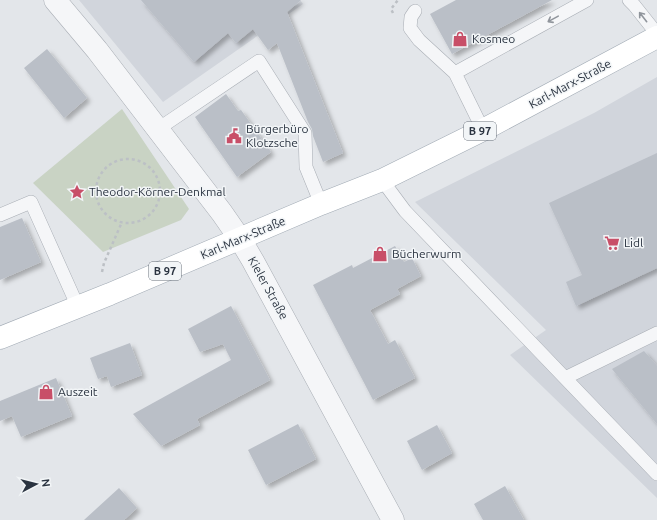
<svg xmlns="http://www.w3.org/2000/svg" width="657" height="520" font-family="Ubuntu,sans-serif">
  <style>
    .built { fill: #d1d5dc }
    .green { fill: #c9d3c4 }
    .building { fill: #babfc7; filter: url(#shadow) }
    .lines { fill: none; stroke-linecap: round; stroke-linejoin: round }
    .service-casing { stroke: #a8adb4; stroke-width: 14 }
    .minor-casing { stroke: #a8adb4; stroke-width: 23 }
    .primary-casing { stroke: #a2abb5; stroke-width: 23 }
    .path { stroke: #bcc0c5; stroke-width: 2.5; stroke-dasharray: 3 3; stroke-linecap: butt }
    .service { stroke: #f5f6f8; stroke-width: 13 }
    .minor { stroke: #f5f6f8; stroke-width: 22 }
    .primary { stroke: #fff; stroke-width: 22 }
    .oneway { stroke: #90959c }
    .labels { text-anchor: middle; stroke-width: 3; stroke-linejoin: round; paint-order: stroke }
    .shield { fill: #f2f5f7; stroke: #676e78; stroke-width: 1 }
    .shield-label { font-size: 11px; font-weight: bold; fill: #2b3441 }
    .poi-label { font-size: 12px; fill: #2b3441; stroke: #f2f5f7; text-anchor: start }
    .street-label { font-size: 12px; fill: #2b3441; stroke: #f2f5f7 }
  </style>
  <defs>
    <filter id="shadow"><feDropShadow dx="3.5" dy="3.5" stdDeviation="2" flood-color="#0004"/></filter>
  </defs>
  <rect width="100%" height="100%" fill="#e3e6ea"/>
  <path class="built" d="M 79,0 L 300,0 L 303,4 L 163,102 Z
    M 657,77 L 657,498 L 510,355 L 546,330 L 415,202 L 594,113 Z"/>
  <path class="green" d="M 122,109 L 189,209 L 181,220 L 103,252 L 33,183 Z"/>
  <path class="building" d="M 141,0 L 301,0 L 287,12 L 343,153 L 323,162 L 313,136 L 312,129 L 308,122 L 277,43 L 268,50 L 253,29 L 236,43 L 228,33 L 194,62 Z
    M 456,0 L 552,0 L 452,54 L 430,14 Z
    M 47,49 L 87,98 L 64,118 L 24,68 Z
    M 226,94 L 238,111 L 241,110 L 271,152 L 237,177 L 195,117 Z
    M 657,153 L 657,268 L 576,306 L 566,282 L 582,275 L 549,203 Z
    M 22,218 L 41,262 L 0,280 L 0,227 Z
    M 395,246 L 404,262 L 412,258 L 421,276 L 397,289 L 400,294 L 370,310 L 388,344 L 395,340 L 415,378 L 373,400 L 313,285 L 352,265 L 353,268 Z
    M 231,306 L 270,380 L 197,419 L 200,425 L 161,446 L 133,414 L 231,360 L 223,344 L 200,352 L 188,329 Z
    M 130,343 L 142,375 L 111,387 L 107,376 L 98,379 L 90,358 Z
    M 644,351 L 657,366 L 657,424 L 612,369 Z
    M 56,378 L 72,416 L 21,437 L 12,416 L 0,421 L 0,401 Z
    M 298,424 L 316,459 L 266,485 L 248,450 Z
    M 437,425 L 452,453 L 422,470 L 407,441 Z
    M 505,486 L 524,520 L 483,520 L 474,504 Z
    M 119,488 L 137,508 L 124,520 L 84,520 Z"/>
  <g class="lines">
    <g class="service-casing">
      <path id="service" d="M 629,0 L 634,5 L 657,34
        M 415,11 L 411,17 L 410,28 L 419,40 L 455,73 L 483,130
        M 455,73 L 587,0
        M 158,129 L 259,61 L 305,133 L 306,167 L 321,204
        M 382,180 L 405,211 L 565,378 L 657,333
        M 0,215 L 31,202 L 78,307
        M 565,378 L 657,474"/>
    </g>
    <g class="minor-casing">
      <path id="minor" d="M 55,0 L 97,50 L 222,213 L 240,239 L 253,261 L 393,520"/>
    </g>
    <g class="primary-casing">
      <path id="primary" d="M 0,338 L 110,294 L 321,204 L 382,180 L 483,130 L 657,37"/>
    </g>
    <path class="path" d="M 393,13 L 391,9 L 398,0
      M96 191a32 32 0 1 1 64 0a32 32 0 1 1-64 0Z
      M 102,272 L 104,263 L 122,222"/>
    <use href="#service" class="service"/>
    <use href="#minor" class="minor"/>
    <use href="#primary" class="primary"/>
  </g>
  <defs><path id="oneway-shaft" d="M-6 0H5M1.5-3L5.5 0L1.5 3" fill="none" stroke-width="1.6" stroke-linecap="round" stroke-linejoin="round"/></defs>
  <g class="oneway">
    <use href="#oneway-shaft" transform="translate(643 17) rotate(-128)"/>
    <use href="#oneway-shaft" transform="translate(553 19) rotate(151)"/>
  </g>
  <defs>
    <g id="shop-bare" transform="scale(1.2)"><path d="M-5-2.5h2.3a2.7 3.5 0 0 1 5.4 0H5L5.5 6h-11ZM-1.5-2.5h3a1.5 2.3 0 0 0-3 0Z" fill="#c84f68" stroke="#f2f5f7" stroke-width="2.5" paint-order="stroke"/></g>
    <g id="civic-bare" transform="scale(1.2)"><path d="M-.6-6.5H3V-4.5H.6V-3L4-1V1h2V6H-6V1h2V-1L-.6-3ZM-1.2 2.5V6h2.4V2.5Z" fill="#c84f68" stroke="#f2f5f7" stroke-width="2.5" paint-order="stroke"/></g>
    <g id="sight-bare" transform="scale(1.2)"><path d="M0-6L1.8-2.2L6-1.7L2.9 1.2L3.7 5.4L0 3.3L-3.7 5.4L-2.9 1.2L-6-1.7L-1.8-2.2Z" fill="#c84f68" stroke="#f2f5f7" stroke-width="2.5" paint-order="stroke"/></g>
    <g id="supermarket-bare" transform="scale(1.2)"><path d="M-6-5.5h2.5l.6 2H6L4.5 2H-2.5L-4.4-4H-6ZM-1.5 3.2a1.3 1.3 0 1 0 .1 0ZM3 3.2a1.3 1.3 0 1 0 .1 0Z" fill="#c84f68" stroke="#f2f5f7" stroke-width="2.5" paint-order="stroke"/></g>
  </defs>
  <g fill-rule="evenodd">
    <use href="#shop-bare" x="460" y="39"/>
    <use href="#civic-bare" x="234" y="136"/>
    <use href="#sight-bare" x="77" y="192"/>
    <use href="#supermarket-bare" x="612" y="243"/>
    <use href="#shop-bare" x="380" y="254"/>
    <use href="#shop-bare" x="46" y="392"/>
  </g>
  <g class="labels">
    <g class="shield">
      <rect x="464" y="122" width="32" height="18" rx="3"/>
      <rect x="149" y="262" width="32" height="18" rx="3"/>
    </g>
    <g class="shield-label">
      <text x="480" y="135">B 97</text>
      <text x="165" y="275">B 97</text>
    </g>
    <g class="poi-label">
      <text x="472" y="43">Kosmeo</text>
      <text x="246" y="133">Bürgerbüro<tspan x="246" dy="14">Klotzsche</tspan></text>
      <text x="89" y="196">Theodor-Körner-Denkmal</text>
      <text x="624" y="247">Lidl</text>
      <text x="392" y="258">Bücherwurm</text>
      <text x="58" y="396">Auszeit</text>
    </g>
    <g class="street-label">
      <text transform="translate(570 84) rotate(-28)" y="4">Karl-Marx-Straße</text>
      <text transform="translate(243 238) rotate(-23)" y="4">Karl-Marx-Straße</text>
      <text transform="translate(268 288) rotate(61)" y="4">Kieler Straße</text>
    </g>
  </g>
  <g transform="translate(36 484) rotate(83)" stroke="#f2f5f7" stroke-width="3" paint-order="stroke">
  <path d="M0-3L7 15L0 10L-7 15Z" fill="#2b3441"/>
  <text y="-6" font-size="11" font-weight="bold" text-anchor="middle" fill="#2b3441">N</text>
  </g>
</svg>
